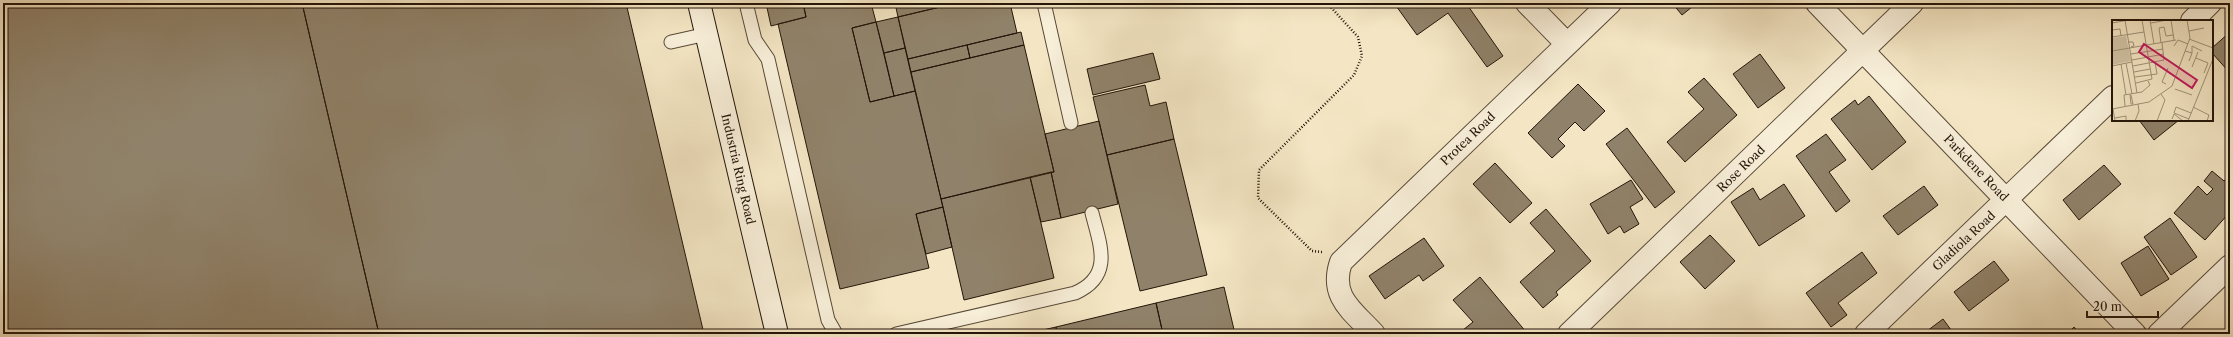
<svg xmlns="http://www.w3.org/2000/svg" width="2233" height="337" font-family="'Libre Caslon Text',serif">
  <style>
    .building { fill: #90826a; stroke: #231509 }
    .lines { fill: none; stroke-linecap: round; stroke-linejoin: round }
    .lane-casing { stroke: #574938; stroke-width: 15 }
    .street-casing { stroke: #574938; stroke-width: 24 }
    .secondary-casing { stroke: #231509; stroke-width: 24 }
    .path { stroke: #231509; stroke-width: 2.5; stroke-dasharray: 1 2; stroke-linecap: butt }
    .lane { stroke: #f8efd9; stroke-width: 13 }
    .street { stroke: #f8efd9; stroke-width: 22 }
    .secondary { stroke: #f8efd9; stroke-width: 22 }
    .labels { text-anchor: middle; stroke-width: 3; stroke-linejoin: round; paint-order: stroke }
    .street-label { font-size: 12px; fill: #231509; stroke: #f8efd9 }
    .inset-road { fill: none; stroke: #a09279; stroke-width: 1 }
    .view { fill: #c2185b; fill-opacity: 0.15; stroke: #c2185b; stroke-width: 2 }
    .inset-edge { fill: none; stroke: #231509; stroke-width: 2 }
  </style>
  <rect width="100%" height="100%" fill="#f4e6c4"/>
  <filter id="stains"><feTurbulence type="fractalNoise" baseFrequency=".005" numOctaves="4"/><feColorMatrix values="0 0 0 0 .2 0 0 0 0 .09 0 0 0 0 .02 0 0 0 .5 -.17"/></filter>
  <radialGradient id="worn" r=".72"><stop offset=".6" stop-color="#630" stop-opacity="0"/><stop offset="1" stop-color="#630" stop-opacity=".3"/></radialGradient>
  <path class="building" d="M 3,3 L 302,3 L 379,334 L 3,334 Z
    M 302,3 L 626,3 L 704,334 L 379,334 Z
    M 766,3 L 803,3 L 806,17 L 771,26 Z
    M 803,3 L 871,3 L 876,22 L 852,28 L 870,102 L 915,91 L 943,207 L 916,214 L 929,268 L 840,289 L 778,24 L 806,17 Z
    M 895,3 L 957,3 L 898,17 Z
    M 957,3 L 1010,3 L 1017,33 L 908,59 L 898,17 Z
    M 1394,3 L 1466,3 L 1503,56 L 1487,67 L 1448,13 L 1417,35 Z
    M 1672,3 L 1697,3 L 1682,15 Z
    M 898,17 L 905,48 L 884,53 L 876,22 Z
    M 876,22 L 894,96 L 870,102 L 852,28 Z
    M 1021,32 L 1024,45 L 970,58 L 967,45 Z
    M 2230,32 L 2230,73 L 2212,53 L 2212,48 Z
    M 967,45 L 970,58 L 911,72 L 908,59 Z
    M 1024,45 L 1054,172 L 941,199 L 911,72 Z
    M 905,48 L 915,91 L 894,96 L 884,53 Z
    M 1153,53 L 1160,79 L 1093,95 L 1087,69 Z
    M 1760,54 L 1785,88 L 1758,108 L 1733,74 Z
    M 1704,78 L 1737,115 L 1685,162 L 1667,142 L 1704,109 L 1688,92 Z
    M 1578,84 L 1605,111 L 1584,131 L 1575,122 L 1558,139 L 1565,146 L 1552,158 L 1528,133 Z
    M 1145,85 L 1150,106 L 1166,102 L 1174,139 L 1107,155 L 1093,97 Z
    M 1869,96 L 1906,142 L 1872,170 L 1831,119 L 1855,100 L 1858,105 Z
    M 2139,120 L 2179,120 L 2154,140 Z
    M 1099,121 L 1118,204 L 1061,218 L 1051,172 L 1054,172 L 1045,134 Z
    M 1627,128 L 1675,192 L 1655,208 L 1606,144 Z
    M 1826,134 L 1846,160 L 1829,172 L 1850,201 L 1836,212 L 1796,156 Z
    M 1174,139 L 1207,275 L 1140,291 L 1107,155 Z
    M 1495,163 L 1532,203 L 1510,223 L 1473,184 Z
    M 2104,165 L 2121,184 L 2079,220 L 2063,200 Z
    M 2212,171 L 2224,181 L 2230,175 L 2230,212 L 2205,240 L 2174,213 L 2198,186 L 2207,195 L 2213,189 L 2204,181 Z
    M 1051,172 L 1061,218 L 1041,222 L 1030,177 Z
    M 1030,177 L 1054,278 L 964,300 L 941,199 Z
    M 1631,180 L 1643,199 L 1630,207 L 1639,224 L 1624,233 L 1620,226 L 1608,234 L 1590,204 Z
    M 1784,184 L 1805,216 L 1759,246 L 1731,202 L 1753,188 L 1760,200 Z
    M 1924,186 L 1938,205 L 1898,235 L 1883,216 Z
    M 943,207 L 952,247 L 926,254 L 916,214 Z
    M 1546,209 L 1591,261 L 1556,292 L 1558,295 L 1543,308 L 1520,282 L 1555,251 L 1530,223 Z
    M 2170,218 L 2197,257 L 2171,275 L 2144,237 Z
    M 1710,235 L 1735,261 L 1705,289 L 1680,262 Z
    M 1424,238 L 1444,266 L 1423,281 L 1419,275 L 1385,299 L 1369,276 Z
    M 2148,246 L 2169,279 L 2141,296 L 2121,263 Z
    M 1862,252 L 1877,273 L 1838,303 L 1847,315 L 1831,327 L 1806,293 Z
    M 1994,261 L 2009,280 L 1969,311 L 1954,292 Z
    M 1480,277 L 1527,333 L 1526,334 L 1467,334 L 1463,330 L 1473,322 L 1453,300 Z
    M 1224,287 L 1235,334 L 1163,334 L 1156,303 Z
    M 1156,303 L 1163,334 L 1057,334 L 1056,327 Z
    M 1943,319 L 1954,334 L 1923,334 Z
    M 1056,327 L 1057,334 L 1025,334 Z
    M 2074,327 L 2080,334 L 2067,334 Z"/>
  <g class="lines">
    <g class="lane-casing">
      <path id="lane" d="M 746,3 L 755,40 L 768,59 L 828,320 L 836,334
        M 1044,3 L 1071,123
        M 671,42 L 707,34
        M 896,334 L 1075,293 C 1114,276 1100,245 1092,213"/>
    </g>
    <g class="street-casing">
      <path id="street" d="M 1527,3 L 1567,44
        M 1817,3 L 2135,334
        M 2192,21 L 2210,3
        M 1374,334 C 1353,311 1329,297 1341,262 L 1610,3
        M 1569,334 L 1912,3
        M 1866,334 L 2113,97
        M 2159,334 L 2230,266"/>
    </g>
    <g class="secondary-casing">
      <path id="secondary" d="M 699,3 L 777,334"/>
    </g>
    <path class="path" d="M 1322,252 L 1312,251 L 1258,198 L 1259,170 L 1354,75 L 1362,56 L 1358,37 L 1327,3"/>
    <use href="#lane" class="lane"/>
    <use href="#street" class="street"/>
    <use href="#secondary" class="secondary"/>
  </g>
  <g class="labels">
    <g class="street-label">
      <text transform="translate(1468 139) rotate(-44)" y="4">Protea Road</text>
      <text transform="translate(1976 168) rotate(46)" y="4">Parkdene Road</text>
      <text transform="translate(738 169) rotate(77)" y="4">Industria Ring Road</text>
      <text transform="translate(1741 169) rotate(-44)" y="4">Rose Road</text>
      <text transform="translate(1964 241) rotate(-43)" y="4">Gladiola Road</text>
    </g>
  </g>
  <g transform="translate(2112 20)">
    <rect width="101" height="101" fill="#f4e6c4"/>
    <path d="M 14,16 L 19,41 L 0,45 L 0,18 Z" fill="#d0c2a4"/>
    <path class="inset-road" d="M 13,0 L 25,73M 38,0 L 42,24M 59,0 L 62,20M 0,3 L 17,0M 39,3 L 55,0M 0,10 L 8,9 L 9,16M 77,11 L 92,8M 0,17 L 32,12M 77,19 L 101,28M 16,22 L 21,22 L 22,26 L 19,27M 49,23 L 47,8 L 52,7 L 54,16 L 61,15M 62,26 L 66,20 L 76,24M 0,31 L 64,20M 73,31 L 80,33 L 77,41M 80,33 L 80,26 L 90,31M 19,34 L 51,29M 84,38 L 96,43 L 92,53M 20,40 L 52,34M 14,43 L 20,74M 9,44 L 14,75M 0,46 L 20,42M 21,46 L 52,40 L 50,23M 80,47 L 86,32M 22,52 L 38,49M 23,57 L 45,54 L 43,42M 24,63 L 40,59 L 30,0M 54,64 L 50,62 L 56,48M 63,69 L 80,75M 18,75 L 19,75 L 21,84 L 19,84 ZM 13,86 L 12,75 L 30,72 L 38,65 L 36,61M 81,87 L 97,95 L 95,101M 0,89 L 37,82 L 60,66 L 78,18 L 75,0M 1,89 L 3,101M 3,98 L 14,96 L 14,100M 60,99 L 62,94 L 71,101M 77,99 L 62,93 L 64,87 L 79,93M 23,101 L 27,91 L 26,84M 45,101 L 53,80 L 49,74M 76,101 L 101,39"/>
    <path class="view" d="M 32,24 L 85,60 L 80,68 L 27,32 Z"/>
    <rect width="101" height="101" class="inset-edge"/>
  </g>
  <rect width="2233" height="337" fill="none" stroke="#f4e6c4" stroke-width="16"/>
  <rect x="4" y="4" width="2225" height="329" fill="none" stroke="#231509" stroke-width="2"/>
  <rect x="8" y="8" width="2217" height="321" fill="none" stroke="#231509"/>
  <path d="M2087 311v6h71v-6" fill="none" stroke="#231509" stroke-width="2"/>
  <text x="2093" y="311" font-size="12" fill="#231509" stroke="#f8efd9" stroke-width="3" paint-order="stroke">20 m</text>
  <rect width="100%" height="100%" filter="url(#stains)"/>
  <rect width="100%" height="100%" fill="url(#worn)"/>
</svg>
